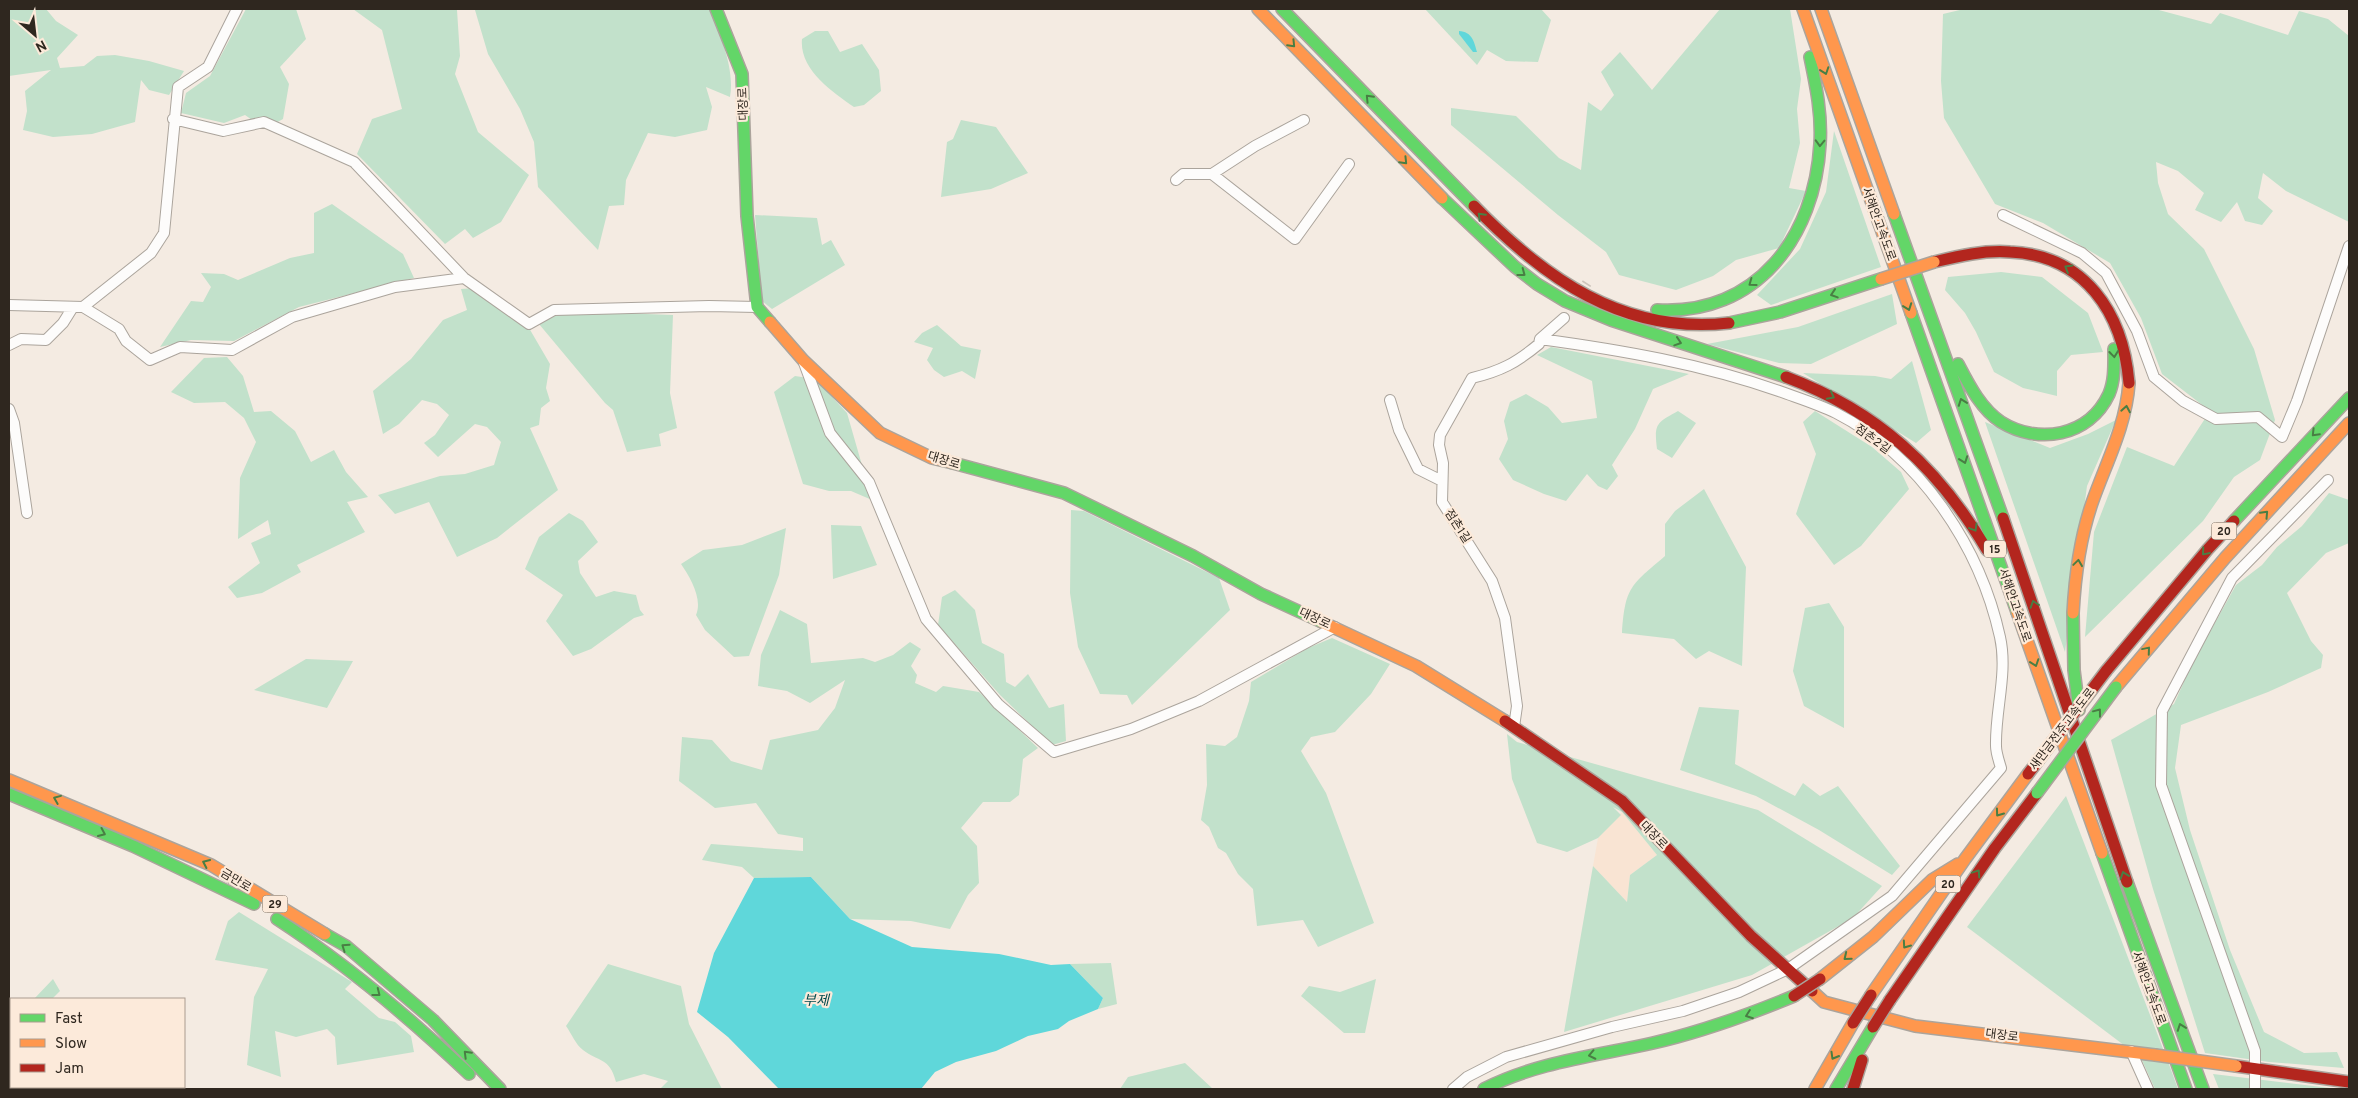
<svg xmlns="http://www.w3.org/2000/svg" width="2358" height="1098" font-family="Overpass,'Noto Sans KR',sans-serif">
  <style>
    .built { fill: #f9e4d3 }
    .green { fill: #c2e1cb }
    .water { fill: #5fd7da }
    .lines { fill: none; stroke-linecap: round; stroke-linejoin: round }
    .street-tunnel { stroke: #cdc4bb; stroke-width: 10; stroke-dasharray: 10 5; stroke-linecap: butt }
    .street-casing { stroke: #aba49c; stroke-width: 12 }
    .fast-casing { stroke: #aba49c; stroke-width: 14 }
    .slow-casing { stroke: #aba49c; stroke-width: 14 }
    .jam-casing { stroke: #aba49c; stroke-width: 14 }
    .street { stroke: #fdfcfb; stroke-width: 10 }
    .fast { stroke: #63d668; stroke-width: 11 }
    .slow { stroke: #ff974d; stroke-width: 11 }
    .jam { stroke: #b3261e; stroke-width: 11 }
    .fast-bridge-casing { stroke: #aba49c; stroke-width: 14; stroke-linecap: butt }
    .slow-bridge-casing { stroke: #aba49c; stroke-width: 14; stroke-linecap: butt }
    .jam-bridge-casing { stroke: #aba49c; stroke-width: 14; stroke-linecap: butt }
    .fast-bridge { stroke: #63d668; stroke-width: 11 }
    .slow-bridge { stroke: #ff974d; stroke-width: 11 }
    .jam-bridge { stroke: #b3261e; stroke-width: 11 }
    .oneway { stroke: #497e44 }
    .labels { text-anchor: middle; stroke-width: 4.5; stroke-linejoin: round; paint-order: stroke }
    .shield { fill: #fceada; stroke: #6c6257; stroke-width: 1 }
    .shield-label { font-size: 11px; font-weight: bold; fill: #2f271f }
    .street-label { font-size: 12px; fill: #2f271f; stroke: #fceada }
    .water-label { font-size: 14px; font-style: italic; fill: #024b4e; stroke: #fceada }
  </style>
  <rect width="100%" height="100%" fill="#f4ebe2"/>
  <path class="built" d="M 1622,812 L 1657,855 L 1630,875 L 1627,902 L 1593,866 L 1598,838 Z"/>
  <path class="green" d="M 25,9 L 46,9 L 56,21 L 78,35 L 57,58 L 60,68 L 84,66 L 97,56 L 115,55 L 149,61 L 184,71 L 169,95 L 149,90 L 141,80 L 135,122 L 92,134 L 53,137 L 23,130 L 27,111 L 25,91 L 51,70 L 9,76 L 9,10 Z
    M 246,9 L 296,9 L 306,39 L 280,67 L 289,84 L 283,119 L 265,129 L 245,115 L 224,123 L 181,113 L 186,93 L 210,76 Z
    M 353,9 L 711,9 C 720,36 735,68 730,97 L 706,87 L 712,107 L 707,130 L 675,137 L 648,133 L 626,180 L 624,205 L 609,206 L 598,250 L 538,187 L 534,142 L 520,109 L 488,54 L 475,10 L 457,10 L 460,56 L 455,74 L 478,132 L 529,175 L 501,222 L 473,238 L 465,229 L 445,244 L 357,154 L 372,119 L 402,109 L 382,30 Z
    M 1425,9 L 1541,9 L 1551,20 L 1538,62 L 1506,61 L 1487,50 L 1477,65 Z
    M 1720,9 L 1790,9 L 1801,79 L 1797,109 L 1800,143 L 1789,188 L 1806,191 L 1779,248 L 1736,260 L 1713,276 L 1676,290 L 1619,275 L 1606,252 L 1558,215 L 1451,125 L 1451,108 L 1516,116 L 1559,158 L 1581,170 L 1588,102 L 1601,111 L 1614,95 L 1601,72 L 1620,52 L 1652,90 Z
    M 1964,9 L 2155,9 L 2211,24 L 2220,13 L 2288,35 L 2299,11 L 2328,19 L 2349,36 L 2349,222 L 2286,191 L 2263,173 L 2258,198 L 2273,211 L 2262,225 L 2245,221 L 2237,202 L 2221,222 L 2195,210 L 2204,193 L 2178,171 L 2156,162 L 2158,183 L 2168,214 L 2204,249 L 2254,349 L 2275,420 L 2260,460 L 2234,477 L 2203,521 L 2085,637 L 2094,532 L 2127,447 L 2174,466 L 2210,411 L 2162,374 L 2141,318 L 2110,263 L 2043,223 L 1995,204 L 1944,118 L 1941,81 L 1943,14 Z
    M 815,31 L 828,31 L 840,52 L 862,44 L 879,70 L 881,91 L 864,105 L 854,107 C 832,92 799,69 802,39 Z
    M 961,120 L 996,127 L 1028,173 L 991,189 L 941,197 L 947,142 L 953,139 Z
    M 1834,131 L 1881,267 L 1771,305 L 1757,295 L 1800,249 L 1826,192 Z
    M 332,204 L 403,254 L 414,278 L 299,307 L 234,341 L 191,340 L 160,347 L 191,301 L 203,302 L 211,287 L 201,273 L 224,274 L 238,280 L 290,258 L 314,253 L 314,213 Z
    M 755,215 L 817,218 L 822,245 L 831,240 L 845,265 L 772,309 L 762,301 Z
    M 2001,272 L 2042,277 L 2088,313 L 2103,352 L 2071,355 L 2057,371 L 2057,396 L 2023,388 L 1994,372 L 1976,332 L 1965,313 L 1945,290 L 1948,277 Z
    M 474,288 L 529,328 L 550,364 L 546,388 L 550,401 L 541,408 L 539,425 L 530,428 L 558,490 L 497,538 L 457,557 L 429,502 L 395,514 L 378,495 L 440,476 L 465,474 L 494,465 L 501,442 L 487,427 L 475,424 L 438,457 L 424,443 L 435,435 L 449,415 L 437,404 L 422,400 L 399,424 L 383,434 L 373,391 L 411,359 L 443,320 L 467,310 L 461,289 Z
    M 1892,294 L 1897,324 L 1811,364 L 1779,363 L 1707,344 L 1798,327 Z
    M 565,311 L 673,315 L 670,393 L 677,428 L 659,434 L 661,446 L 627,452 L 613,410 L 605,403 L 539,324 Z
    M 937,325 L 961,346 L 981,350 L 975,379 L 962,371 L 944,377 L 934,370 L 927,360 L 933,348 L 914,342 L 922,333 Z
    M 1551,347 L 1689,374 L 1653,389 L 1635,429 L 1612,465 L 1618,476 L 1607,490 L 1598,486 L 1587,474 L 1566,501 L 1544,494 L 1513,480 L 1499,459 L 1508,439 L 1504,421 L 1510,402 L 1526,394 L 1548,407 L 1562,423 L 1597,418 L 1592,381 L 1537,355 Z
    M 227,357 L 243,376 L 254,412 L 271,411 L 295,431 L 311,462 L 334,450 L 346,472 L 368,497 L 347,502 L 365,532 L 297,565 L 301,572 L 262,593 L 237,598 L 228,587 L 260,563 L 251,543 L 271,534 L 268,520 L 238,539 L 240,478 L 256,442 L 244,418 L 225,402 L 194,403 L 171,392 L 204,358 Z
    M 1912,361 L 1931,430 L 1916,443 L 1803,373 L 1875,376 L 1891,379 Z
    M 795,376 L 815,379 L 847,413 L 872,500 L 851,491 L 829,491 L 803,484 L 774,392 Z
    M 1678,411 L 1696,423 L 1672,458 L 1657,449 C 1654,424 1656,423 1678,411 Z
    M 1815,411 L 1872,447 L 1901,472 L 1909,489 L 1861,546 L 1834,565 L 1796,514 L 1816,454 L 1803,422 Z
    M 2116,420 L 2087,486 L 2065,652 L 1985,422 L 2050,448 L 2088,434 Z
    M 1704,489 L 1746,567 L 1742,666 L 1709,651 L 1696,659 L 1674,639 L 1622,633 C 1625,587 1631,585 1665,556 L 1665,524 L 1675,511 Z
    M 2329,493 L 2349,500 L 2349,543 L 2326,553 L 2287,593 L 2311,641 L 2323,655 L 2321,668 L 2268,692 L 2181,725 L 2175,768 L 2190,830 L 2230,950 L 2264,1032 L 2304,1053 L 2337,1052 L 2344,1068 L 2269,1062 L 2205,1053 L 2153,889 L 2111,740 L 2174,704 L 2192,664 L 2236,585 L 2262,565 L 2277,547 L 2302,526 Z
    M 1071,510 L 1084,511 L 1219,578 L 1230,610 L 1132,705 L 1127,695 L 1100,694 L 1078,647 L 1070,593 Z
    M 569,513 L 583,521 L 598,542 L 578,561 L 580,573 L 596,597 L 614,591 L 636,595 L 640,610 L 644,615 L 634,618 L 591,649 L 573,656 L 546,621 L 563,595 L 525,569 L 539,537 Z
    M 831,525 L 861,526 L 877,565 L 833,579 Z
    M 786,528 L 779,575 L 749,656 L 734,657 L 705,630 L 696,615 C 703,599 690,577 681,564 L 703,550 L 742,545 Z
    M 955,590 L 975,610 L 982,643 L 1004,654 L 1006,682 L 1015,687 L 1028,674 L 1049,708 L 1064,704 L 1066,741 L 1052,745 L 1000,695 L 938,625 L 942,597 Z
    M 1829,603 L 1844,627 L 1844,728 L 1804,706 L 1793,671 L 1805,608 Z
    M 780,610 L 807,624 L 811,663 L 863,658 L 875,662 L 893,655 L 910,642 L 921,649 L 911,666 L 917,675 L 915,683 L 936,692 L 943,686 L 979,692 L 1038,748 L 1023,759 L 1019,795 L 1010,802 L 983,802 L 961,828 L 977,846 L 979,883 L 968,895 L 950,929 L 911,921 L 850,919 L 811,877 L 754,878 L 742,867 L 702,860 L 711,844 L 803,851 L 803,838 L 778,834 L 756,803 L 715,808 L 679,781 L 682,737 L 712,740 L 731,761 L 762,770 L 770,740 L 818,730 L 835,708 L 845,680 L 810,703 L 787,691 L 758,686 L 761,655 Z
    M 1332,638 L 1390,664 L 1371,694 L 1335,732 L 1311,737 L 1301,751 L 1326,793 L 1374,923 L 1318,947 L 1303,920 L 1257,926 L 1253,889 L 1238,874 L 1226,853 L 1218,848 L 1209,827 L 1201,820 L 1207,785 L 1206,744 L 1225,746 L 1237,737 L 1249,701 L 1251,682 L 1308,648 Z
    M 306,659 L 353,661 L 327,708 L 254,690 Z
    M 1699,707 L 1739,710 L 1735,764 L 1795,796 L 1803,783 L 1820,796 L 1838,786 L 1900,866 L 1892,875 L 1819,830 L 1756,796 L 1680,770 Z
    M 1507,734 L 1517,742 L 1758,810 L 1882,886 L 1853,918 L 1752,975 L 1564,1032 L 1593,866 L 1627,902 L 1630,875 L 1657,855 L 1622,812 L 1613,807 L 1621,815 L 1598,838 L 1567,852 L 1537,843 L 1512,779 Z
    M 2066,796 L 2170,1067 L 2178,1089 L 2155,1089 L 2141,1058 L 1967,927 Z
    M 239,912 L 352,982 L 345,989 L 379,1018 L 395,1022 L 411,1036 L 414,1052 L 337,1065 L 335,1037 L 327,1029 L 296,1037 L 275,1031 L 281,1077 L 247,1065 L 254,997 L 268,969 L 215,960 L 228,921 Z
    M 1111,963 L 1117,1004 L 1098,1009 L 1103,998 L 1070,964 Z
    M 608,964 L 681,986 L 689,1024 L 722,1089 L 660,1089 L 668,1081 L 644,1074 L 616,1082 C 610,1057 598,1062 583,1050 C 576,1045 571,1033 566,1026 Z
    M 53,979 L 60,991 L 52,999 L 34,999 Z
    M 1376,979 L 1365,1033 L 1344,1033 L 1301,996 L 1309,986 L 1340,992 Z
    M 1185,1063 L 1213,1089 L 1120,1089 L 1128,1077 Z
    M 2213,1074 L 2338,1089 L 2219,1089 Z"/>
  <path class="water" d="M 1459,31 C 1472,32 1474,41 1477,52 L 1473,52 L 1459,34 Z
    M 811,877 L 850,919 L 912,947 L 999,954 L 1051,965 L 1070,964 L 1103,998 L 1098,1009 L 1069,1021 L 1058,1029 L 1028,1036 L 996,1051 L 956,1062 L 935,1072 L 921,1089 L 779,1089 L 728,1037 L 697,1012 L 714,953 L 754,878 Z"/>
  <g class="lines">
    <path class="street-tunnel" d="M 1578,297 L 1587,283"/>
    <g class="street-casing">
      <path id="street" d="M 173,119 L 223,131 L 264,122 L 354,162 L 464,278 L 529,324 L 554,310 L 709,306 L 757,307
        M 1212,174 L 1255,146 L 1304,120
        M 1176,180 L 1183,174 L 1212,174 L 1295,239 L 1349,164
        M 2003,215 L 2082,253 L 2106,273 L 2137,331 L 2154,377 L 2183,401 L 2216,419 L 2258,417 L 2282,437 L 2297,401 L 2349,246
        M 9,305 L 83,307 L 151,253 L 164,233 L 178,87 L 208,67 L 237,9
        M 83,307 L 119,329 L 126,341 L 150,360 L 180,347 L 232,350 L 292,317 L 395,287 L 464,278
        M 9,345 L 21,339 L 46,340 L 63,323 L 73,307
        M 804,363 L 830,433 L 869,482 L 926,619 L 998,704 L 1054,752 L 1131,729 L 1199,701 L 1335,627
        M 1390,400 L 1399,430 L 1418,469 L 1442,481
        M 9,409 L 14,423 L 27,513
        M 1514,727 L 1517,706 L 1505,618 L 1492,581 L 1442,502 L 1443,463 L 1439,445 L 1440,435 L 1472,378 C 1501,371 1516,363 1539,344 L 1540,339 L 1564,318
        M 2131,1051 L 2148,1089
        M 1453,1089 L 1467,1077 L 1506,1057 L 1612,1027 L 1683,1011 L 1739,992 L 1788,969 L 1892,896 L 2001,768 C 1999,761 1996,753 1996,746 C 1995,710 2008,673 2000,637 C 1980,546 1920,456 1836,413 C 1818,404 1798,398 1779,391 C 1702,364 1621,350 1540,339
        M 2255,1089 L 2255,1051 L 2161,785 L 2162,711 L 2232,578 L 2328,480"/>
    </g>
    <g class="fast-casing">
      <path id="fast" d="M 716,9 L 742,74 L 747,216 L 757,307 L 770,322
        M 1282,9 L 1474,206
        M 1442,198 L 1515,267 L 1537,284 L 1565,301 L 1611,320 L 1786,377
        M 1894,214 L 2003,518
        M 1657,310 C 1757,316 1815,236 1820,144 C 1822,114 1816,86 1810,57
        M 1911,313 L 2017,612
        M 1729,323 L 1780,312 L 1881,279
        M 1958,364 C 1969,385 1981,409 2001,422 C 2038,445 2089,437 2109,394 C 2115,380 2114,364 2114,349
        M 953,463 L 1064,493 L 1193,556 L 1261,594 L 1322,622
        M 2234,521 L 2349,398
        M 2073,613 L 2074,670 L 2079,710
        M 9,794 L 133,846 L 254,904
        M 2102,853 L 2186,1089
        M 2127,882 L 2203,1089
        M 277,919 C 346,964 409,1017 469,1074
        M 325,934 L 346,946 L 433,1020 L 500,1089
        M 1484,1089 C 1537,1062 1595,1056 1653,1043 C 1701,1032 1748,1015 1794,996
        M 1836,1089 L 1873,1027"/>
    </g>
    <g class="slow-casing">
      <path id="slow" d="M 1258,9 L 1442,198
        M 1803,9 L 1911,313
        M 1821,9 L 1894,214
        M 770,322 L 803,360 L 880,433 L 932,458 L 953,463
        M 2017,612 L 2102,853
        M 2073,613 C 2075,576 2080,538 2092,503 C 2106,463 2126,426 2129,383
        M 1322,622 L 1416,666 L 1505,721
        M 2116,687 L 2225,558 L 2349,423
        M 9,780 L 211,865 L 325,934
        M 1820,979 L 1873,937 L 1932,880 L 1958,864
        M 1812,991 L 1824,1002 L 1915,1026 L 2155,1055
        M 1871,995 L 1965,859 L 2028,774
        M 1815,1089 L 1853,1023"/>
    </g>
    <g class="jam-casing">
      <path id="jam" d="M 1474,206 C 1544,278 1623,335 1729,323
        M 1934,262 C 1959,256 1984,250 2010,252 C 2085,255 2123,313 2129,383
        M 1786,377 C 1877,411 1938,467 1987,550
        M 2003,518 L 2127,882
        M 2106,671 L 2208,549 L 2234,521
        M 1505,721 L 1622,801 L 1751,936 L 1812,991
        M 1890,1000 L 1995,848 L 2037,793
        M 2236,1066 L 2349,1082
        M 1853,1089 L 1862,1060"/>
    </g>
    <use href="#street" class="street"/>
    <use href="#fast" class="fast"/>
    <use href="#slow" class="slow"/>
    <use href="#jam" class="jam"/>
    <g class="fast-bridge-casing">
      <path id="fast-bridge" d="M 2037,793 L 2116,687"/>
    </g>
    <g class="slow-bridge-casing">
      <path id="slow-bridge" d="M 1881,279 L 1934,262
        M 2155,1055 L 2236,1066"/>
    </g>
    <g class="jam-bridge-casing">
      <path id="jam-bridge" d="M 2028,774 L 2106,671
        M 1794,996 L 1820,979
        M 1853,1023 L 1871,995
        M 1873,1027 L 1890,1000"/>
    </g>
    <use href="#fast-bridge" class="fast-bridge"/>
    <use href="#slow-bridge" class="slow-bridge"/>
    <use href="#jam-bridge" class="jam-bridge"/>
  </g>
  <defs><path id="oneway-chevron" d="M-2-3.5L2.5 0L-2 3.5" fill="none" stroke-width="1.6" stroke-linecap="round" stroke-linejoin="round" transform="scale(1.25)"/></defs>
  <g class="oneway">
    <use href="#oneway-chevron" transform="translate(1292 44) rotate(46)"/>
    <use href="#oneway-chevron" transform="translate(1825 71) rotate(71)"/>
    <use href="#oneway-chevron" transform="translate(1369 98) rotate(-134)"/>
    <use href="#oneway-chevron" transform="translate(1820 143) rotate(92)"/>
    <use href="#oneway-chevron" transform="translate(1404 161) rotate(46)"/>
    <use href="#oneway-chevron" transform="translate(1481 216) rotate(-135)"/>
    <use href="#oneway-chevron" transform="translate(2068 268) rotate(-149)"/>
    <use href="#oneway-chevron" transform="translate(1522 273) rotate(37)"/>
    <use href="#oneway-chevron" transform="translate(1752 283) rotate(144)"/>
    <use href="#oneway-chevron" transform="translate(1834 294) rotate(162)"/>
    <use href="#oneway-chevron" transform="translate(1908 307) rotate(70)"/>
    <use href="#oneway-chevron" transform="translate(1678 342) rotate(18)"/>
    <use href="#oneway-chevron" transform="translate(2114 354) rotate(83)"/>
    <use href="#oneway-chevron" transform="translate(1831 396) rotate(28)"/>
    <use href="#oneway-chevron" transform="translate(1962 402) rotate(-110)"/>
    <use href="#oneway-chevron" transform="translate(2126 409) rotate(-80)"/>
    <use href="#oneway-chevron" transform="translate(2315 433) rotate(134)"/>
    <use href="#oneway-chevron" transform="translate(1964 460) rotate(70)"/>
    <use href="#oneway-chevron" transform="translate(2265 514) rotate(-47)"/>
    <use href="#oneway-chevron" transform="translate(1974 528) rotate(59)"/>
    <use href="#oneway-chevron" transform="translate(2205 552) rotate(131)"/>
    <use href="#oneway-chevron" transform="translate(2078 563) rotate(-82)"/>
    <use href="#oneway-chevron" transform="translate(2034 604) rotate(-108)"/>
    <use href="#oneway-chevron" transform="translate(2147 650) rotate(-50)"/>
    <use href="#oneway-chevron" transform="translate(2035 663) rotate(71)"/>
    <use href="#oneway-chevron" transform="translate(2098 712) rotate(-53)"/>
    <use href="#oneway-chevron" transform="translate(57 799) rotate(-158)"/>
    <use href="#oneway-chevron" transform="translate(1999 813) rotate(126)"/>
    <use href="#oneway-chevron" transform="translate(102 833) rotate(24)"/>
    <use href="#oneway-chevron" transform="translate(206 863) rotate(-155)"/>
    <use href="#oneway-chevron" transform="translate(1977 873) rotate(-56)"/>
    <use href="#oneway-chevron" transform="translate(2124 875) rotate(-109)"/>
    <use href="#oneway-chevron" transform="translate(1906 945) rotate(125)"/>
    <use href="#oneway-chevron" transform="translate(345 947) rotate(-145)"/>
    <use href="#oneway-chevron" transform="translate(1847 957) rotate(141)"/>
    <use href="#oneway-chevron" transform="translate(377 993) rotate(38)"/>
    <use href="#oneway-chevron" transform="translate(1749 1015) rotate(160)"/>
    <use href="#oneway-chevron" transform="translate(2181 1027) rotate(-110)"/>
    <use href="#oneway-chevron" transform="translate(467 1054) rotate(-135)"/>
    <use href="#oneway-chevron" transform="translate(1592 1055) rotate(168)"/>
    <use href="#oneway-chevron" transform="translate(1834 1056) rotate(120)"/>
  </g>
  <g class="labels">
    <g class="shield">
      <rect x="2211.5" y="522.5" width="25" height="17" rx="4"/>
      <rect x="1984" y="540.5" width="22" height="17" rx="4"/>
      <rect x="1935.5" y="875.5" width="25" height="17" rx="4"/>
      <rect x="262.5" y="895.5" width="25" height="17" rx="4"/>
    </g>
    <g class="shield-label">
      <text x="2224" y="535">20</text>
      <text x="1995" y="553">15</text>
      <text x="1948" y="888">20</text>
      <text x="275" y="908">29</text>
    </g>
    <g class="street-label">
      <text transform="translate(743 104) rotate(-92)" y="4">대장로</text>
      <text transform="translate(1879 224) rotate(70)" y="4">서해안고속도로</text>
      <text transform="translate(1873 439) rotate(36)" y="4">점촌2길</text>
      <text transform="translate(944 460) rotate(17)" y="4">대장로</text>
      <text transform="translate(1458 526) rotate(57)" y="4">점촌1길</text>
      <text transform="translate(2015 605) rotate(71)" y="4">서해안고속도로</text>
      <text transform="translate(1315 618) rotate(25)" y="4">대장로</text>
      <text transform="translate(2062 729) rotate(-53)" y="4">새만금전주고속도로</text>
      <text transform="translate(1654 835) rotate(46)" y="4">대장로</text>
      <text transform="translate(236 880) rotate(31)" y="4">금만로</text>
      <text transform="translate(2149 988) rotate(70)" y="4">서해안고속도로</text>
      <text transform="translate(2002 1035) rotate(7)" y="4">대장로</text>
    </g>
    <g class="water-label">
      <text x="816" y="1005">부제</text>
    </g>
  </g>
  <rect width="2358" height="1098" fill="none" stroke="#2f271f" stroke-width="20"/>
  <rect x="10" y="998" width="175" height="90" fill="#fceada" stroke="#aa9c8f"/>
  <rect x="20" y="1014" width="25" height="8" fill="#63d668" stroke="#aa9c8f"/>
  <text x="55" y="1023" font-size="15" fill="#2f271f">Fast</text>
  <rect x="20" y="1039" width="25" height="8" fill="#ff974d" stroke="#aa9c8f"/>
  <text x="55" y="1048" font-size="15" fill="#2f271f">Slow</text>
  <rect x="20" y="1064" width="25" height="8" fill="#b3261e" stroke="#aa9c8f"/>
  <text x="55" y="1073" font-size="15" fill="#2f271f">Jam</text>
  <g transform="translate(35 35) rotate(152)" stroke="#fceada" stroke-width="4" paint-order="stroke">
  <path d="M0-4L9 19L0 12L-9 19Z" fill="#2f271f"/>
  <text y="-8" font-size="14" font-weight="bold" text-anchor="middle" fill="#2f271f">N</text>
  </g>
</svg>
